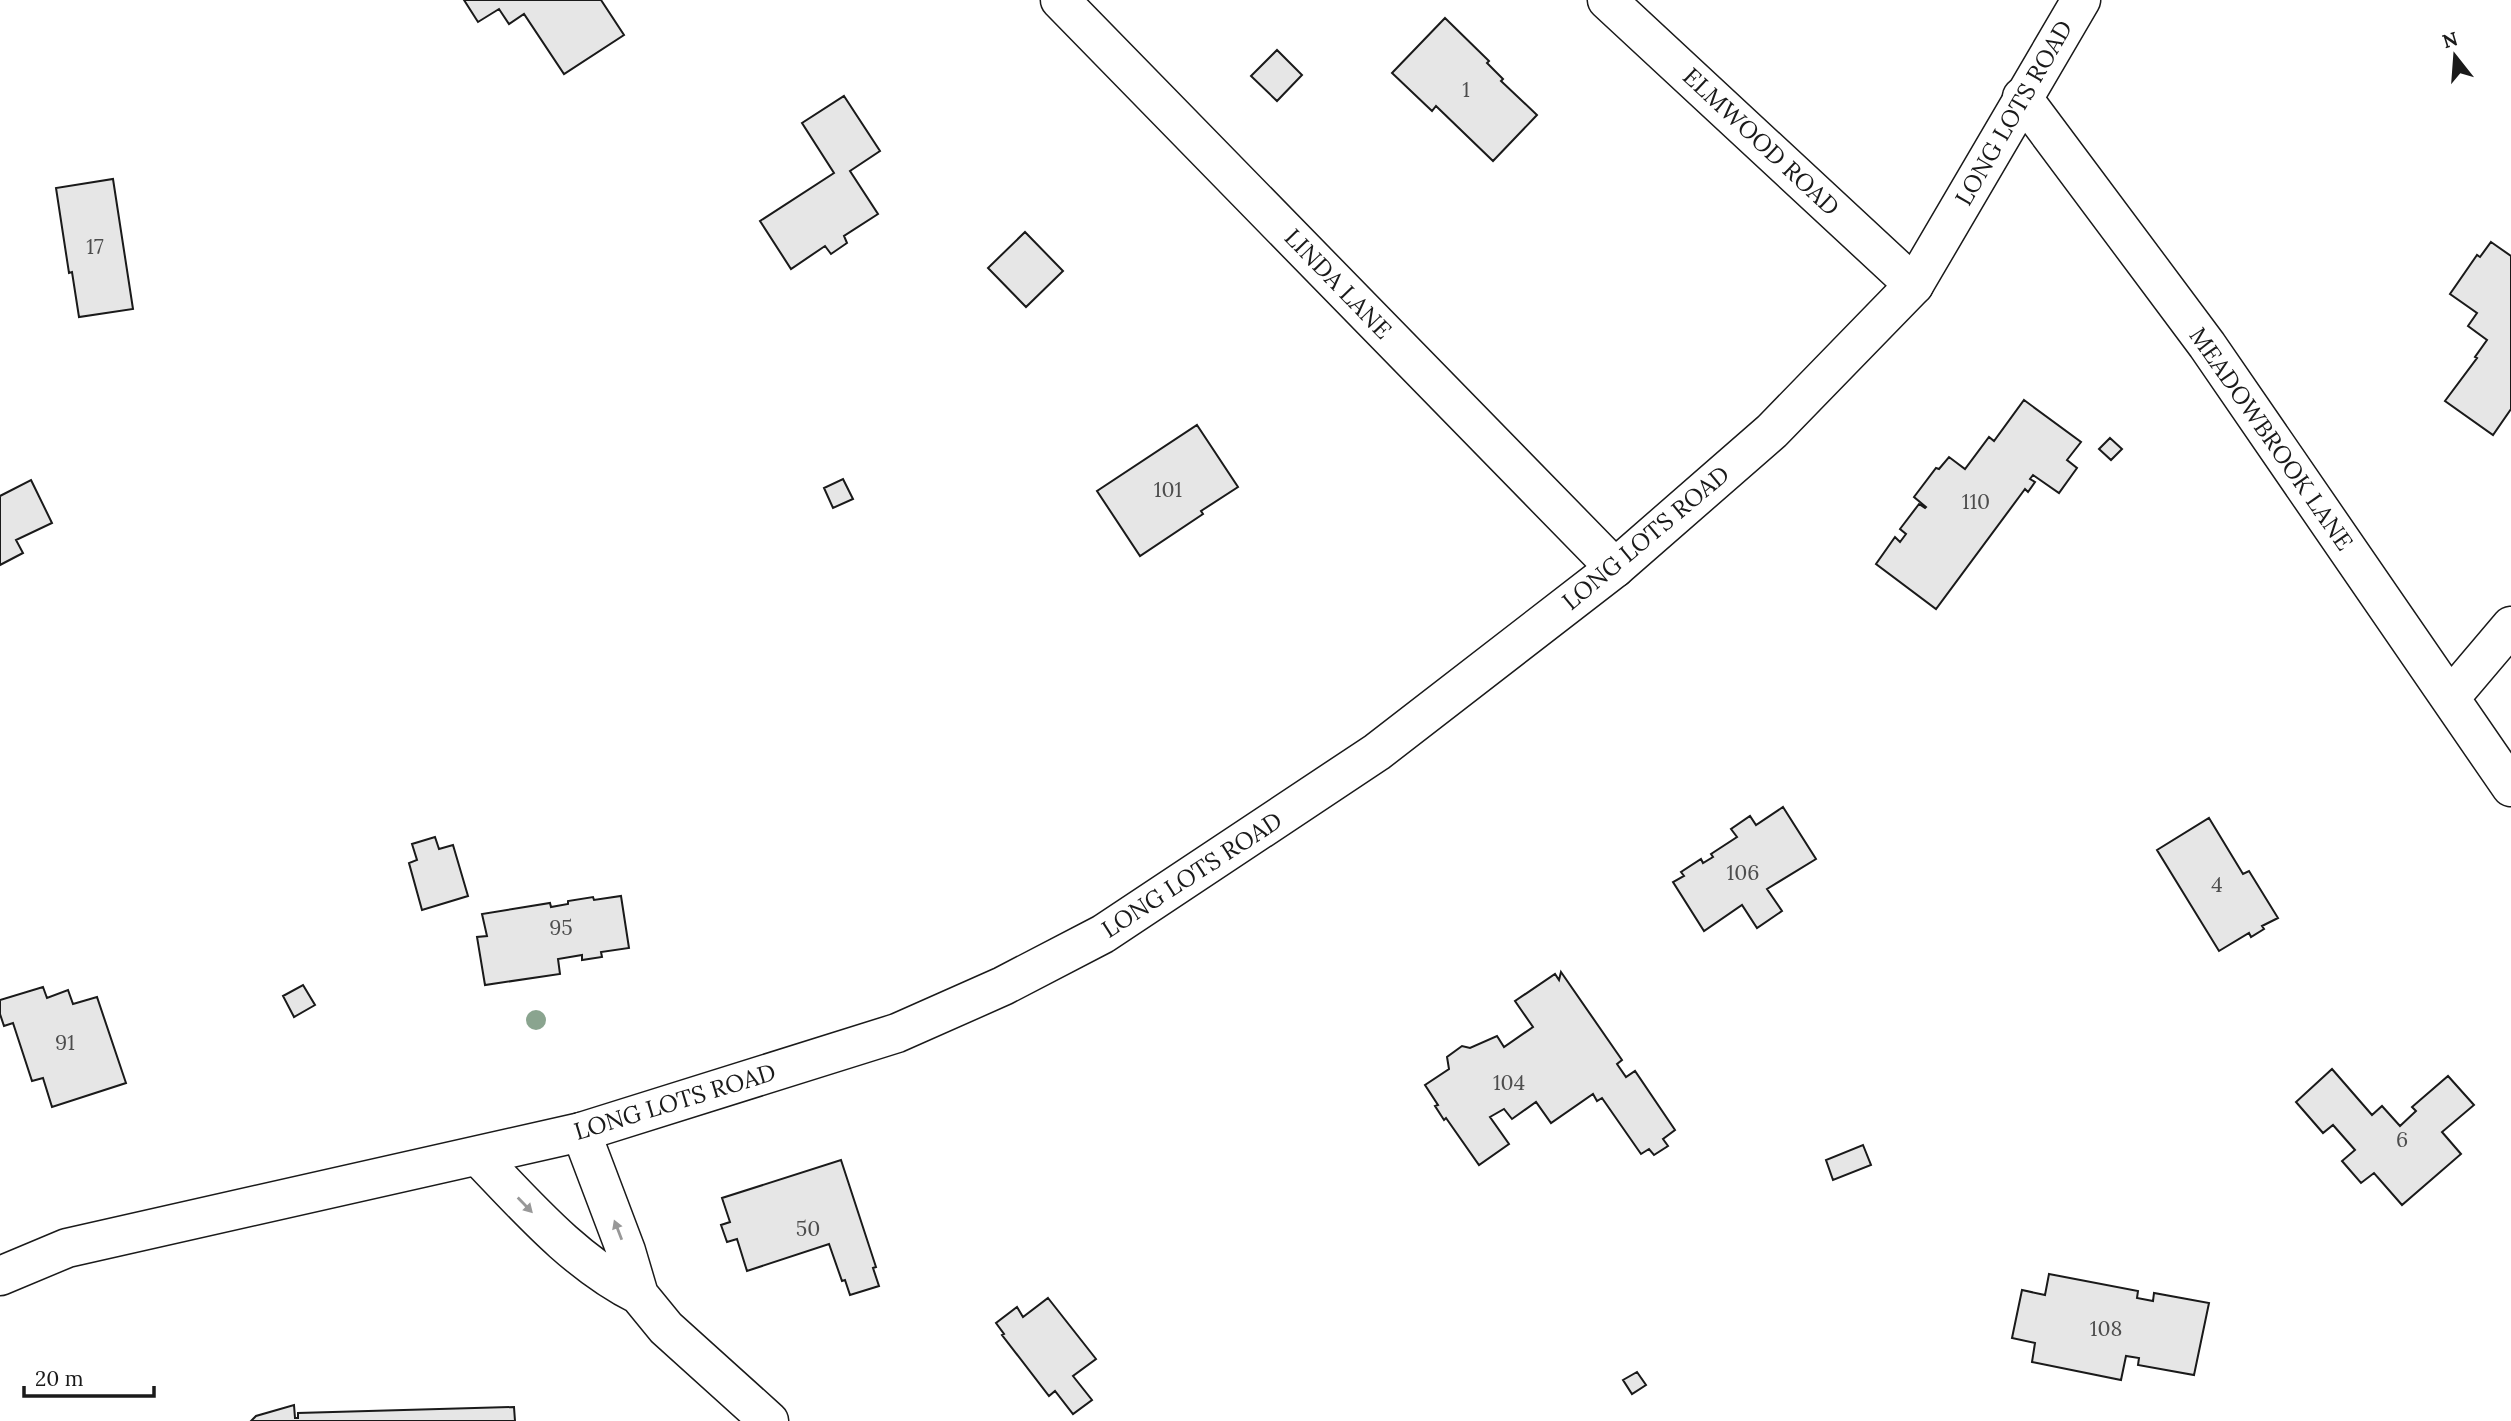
<svg xmlns="http://www.w3.org/2000/svg" width="2511" height="1421" font-family="Lora,serif">
  <style>
    .building { fill: #e6e6e6; stroke: #1a1a1a; stroke-width: 2 }
    .lines { fill: none; stroke-linecap: round; stroke-linejoin: round }
    .minor-casing { stroke: #1a1a1a; stroke-width: 41 }
    .major-casing { stroke: #1a1a1a; stroke-width: 41 }
    .minor { stroke: #fff; stroke-width: 38 }
    .major { stroke: #fff; stroke-width: 38 }
    .tree { fill: #8aa48f }
    .oneway { fill: #989898 }
    .labels { text-anchor: middle; stroke-width: 5; stroke-linejoin: round; paint-order: stroke }
    .number-label { font-size: 21px; fill: #4d4d4d }
    .street-label { font-size: 24px; fill: #1a1a1a; stroke: #fff }
  </style>
  <rect width="100%" height="100%" fill="#fff"/>
  <path class="building" d="M 464,0 L 601,0 L 624,35 L 564,74 L 524,14 L 509,24 L 499,9 L 478,22 Z
    M 1445,18 L 1489,61 L 1487,63 L 1503,79 L 1501,81 L 1537,115 L 1493,161 L 1436,106 L 1432,111 L 1392,73 Z
    M 1277,50 L 1302,75 L 1277,101 L 1251,76 Z
    M 844,96 L 880,151 L 850,171 L 878,214 L 844,236 L 847,243 L 831,254 L 825,246 L 791,269 L 760,221 L 834,173 L 802,123 Z
    M 113,179 L 133,309 L 79,317 L 72,272 L 69,273 L 56,188 Z
    M 1025,232 L 1063,271 L 1026,307 L 988,268 Z
    M 2491,242 L 2511,256 L 2511,409 L 2493,435 L 2445,401 L 2477,358 L 2475,357 L 2487,340 L 2468,326 L 2477,313 L 2450,294 L 2477,255 L 2480,257 Z
    M 2024,400 L 2081,442 L 2067,460 L 2077,468 L 2059,493 L 2033,475 L 2030,479 L 2035,482 L 2028,492 L 2025,489 L 1936,609 L 1876,564 L 1895,537 L 1900,542 L 1906,534 L 1900,529 L 1919,504 L 1925,508 L 1926,507 L 1914,497 L 1936,468 L 1939,469 L 1949,457 L 1965,469 L 1989,437 L 1994,441 Z
    M 1197,425 L 1238,487 L 1201,511 L 1203,514 L 1140,556 L 1097,491 Z
    M 2110,438 L 2122,449 L 2111,460 L 2099,449 Z
    M 843,479 L 853,499 L 833,508 L 824,488 Z
    M 31,480 L 52,523 L 16,540 L 23,553 L 0,565 L 0,496 Z
    M 1783,807 L 1816,859 L 1767,889 L 1782,911 L 1757,928 L 1742,905 L 1704,931 L 1673,882 L 1684,876 L 1681,872 L 1701,859 L 1703,863 L 1713,857 L 1711,854 L 1737,837 L 1731,829 L 1750,816 L 1756,825 Z
    M 2209,818 L 2243,874 L 2249,871 L 2278,918 L 2262,926 L 2264,929 L 2251,937 L 2249,933 L 2219,951 L 2157,850 Z
    M 435,837 L 439,849 L 453,845 L 468,896 L 422,910 L 409,863 L 417,860 L 412,844 Z
    M 621,896 L 629,948 L 601,952 L 602,957 L 582,960 L 582,955 L 558,959 L 560,974 L 485,985 L 477,937 L 487,936 L 482,914 L 550,903 L 551,907 L 568,904 L 568,901 L 593,897 L 594,900 Z
    M 1561,972 L 1622,1060 L 1617,1064 L 1626,1077 L 1635,1071 L 1675,1130 L 1663,1139 L 1668,1146 L 1654,1155 L 1649,1149 L 1641,1154 L 1602,1098 L 1597,1101 L 1593,1094 L 1551,1123 L 1536,1102 L 1512,1119 L 1504,1109 L 1490,1117 L 1509,1144 L 1479,1165 L 1446,1118 L 1444,1120 L 1435,1106 L 1438,1105 L 1425,1085 L 1449,1069 L 1447,1057 L 1462,1046 L 1470,1048 L 1497,1036 L 1504,1047 L 1533,1027 L 1515,1001 L 1555,974 L 1559,980 Z
    M 303,985 L 315,1005 L 294,1017 L 283,996 Z
    M 43,987 L 47,998 L 68,990 L 73,1004 L 97,997 L 126,1083 L 52,1107 L 43,1078 L 32,1081 L 13,1023 L 4,1026 L 0,1014 L 0,1000 Z
    M 2332,1069 L 2372,1115 L 2382,1106 L 2400,1126 L 2416,1111 L 2412,1107 L 2448,1076 L 2474,1105 L 2442,1132 L 2461,1154 L 2402,1205 L 2374,1173 L 2361,1183 L 2342,1161 L 2355,1150 L 2333,1125 L 2323,1133 L 2296,1102 Z
    M 1863,1145 L 1871,1165 L 1833,1180 L 1826,1160 Z
    M 841,1160 L 876,1267 L 873,1268 L 879,1286 L 850,1295 L 845,1280 L 842,1281 L 829,1244 L 747,1271 L 737,1239 L 727,1242 L 721,1225 L 730,1222 L 722,1198 Z
    M 2049,1274 L 2138,1291 L 2137,1298 L 2153,1301 L 2154,1293 L 2209,1303 L 2194,1375 L 2138,1365 L 2139,1358 L 2126,1356 L 2121,1380 L 2032,1362 L 2035,1343 L 2012,1338 L 2022,1290 L 2045,1295 Z
    M 1048,1298 L 1096,1359 L 1073,1376 L 1092,1400 L 1073,1414 L 1055,1391 L 1049,1396 L 1002,1335 L 1004,1334 L 996,1323 L 1017,1307 L 1023,1317 Z
    M 1637,1372 L 1646,1385 L 1632,1394 L 1623,1380 Z
    M 294,1405 L 295,1418 L 298,1418 L 298,1413 L 514,1407 L 515,1421 L 251,1421 L 256,1416 Z"/>
  <g class="lines">
    <g class="minor-casing">
      <path id="minor" d="M 1060,0 L 1615,568
        M 1607,0 L 1914,285
        M 2022,97 L 2207,345 L 2511,787
        M 2450,698 L 2511,626
        M 581,1132 L 626,1251 L 639,1295 L 666,1328 L 769,1421
        M 478,1156 C 527,1207 575,1263 639,1295"/>
    </g>
    <g class="major-casing">
      <path id="major" d="M 0,1276 L 67,1248 L 581,1132 L 897,1033 L 1003,986 L 1103,934 L 1377,752 L 1615,568 L 1772,431 L 1914,285 L 2081,0"/>
    </g>
    <use href="#minor" class="minor"/>
    <use href="#major" class="major"/>
  </g>
  <circle class="tree" cx="536" cy="1020" r="10"/>
  <defs><path id="oneway-solid" d="M-6-.8H1V-3.2L6.5 0L1 3.2V.8H-6Z" transform="scale(1.75)"/></defs>
  <g class="oneway">
    <use href="#oneway-solid" transform="translate(525 1205) rotate(46)"/>
    <use href="#oneway-solid" transform="translate(618 1230) rotate(-111)"/>
  </g>
  <g class="labels">
    <g class="number-label">
      <text x="1466" y="97">1</text>
      <text x="95" y="254">17</text>
      <text x="1168" y="497">101</text>
      <text x="1976" y="509">110</text>
      <text x="1743" y="880">106</text>
      <text x="2217" y="892">4</text>
      <text x="561" y="935">95</text>
      <text x="65" y="1050">91</text>
      <text x="1509" y="1090">104</text>
      <text x="2402" y="1147">6</text>
      <text x="808" y="1236">50</text>
      <text x="2106" y="1336">108</text>
    </g>
    <g class="street-label">
      <text transform="translate(2014 113) rotate(-60)" y="8">LONG LOTS ROAD</text>
      <text transform="translate(1761 142) rotate(43)" y="8">ELMWOOD ROAD</text>
      <text transform="translate(1338 284) rotate(46)" y="8">LINDA LANE</text>
      <text transform="translate(2271 439) rotate(55)" y="8">MEADOWBROOK LANE</text>
      <text transform="translate(1646 538) rotate(-40)" y="8">LONG LOTS ROAD</text>
      <text transform="translate(1192 875) rotate(-33)" y="8">LONG LOTS ROAD</text>
      <text transform="translate(675 1102) rotate(-17)" y="8">LONG LOTS ROAD</text>
    </g>
  </g>
  <g transform="translate(2455 56) rotate(343)" stroke="#ffffff" stroke-width="5" paint-order="stroke">
  <path d="M0-5L12 26L0 18L-12 26Z" fill="#1a1a1a"/>
  <text y="-10" font-size="19" font-weight="bold" text-anchor="middle" fill="#1a1a1a">N</text>
  </g>
  <path d="M24 1386v10h130v-10" fill="none" stroke="#1a1a1a" stroke-width="3.5"/>
  <text x="35" y="1386" font-size="21" fill="#1a1a1a" stroke="#ffffff" stroke-width="5" paint-order="stroke">20 m</text>
</svg>
